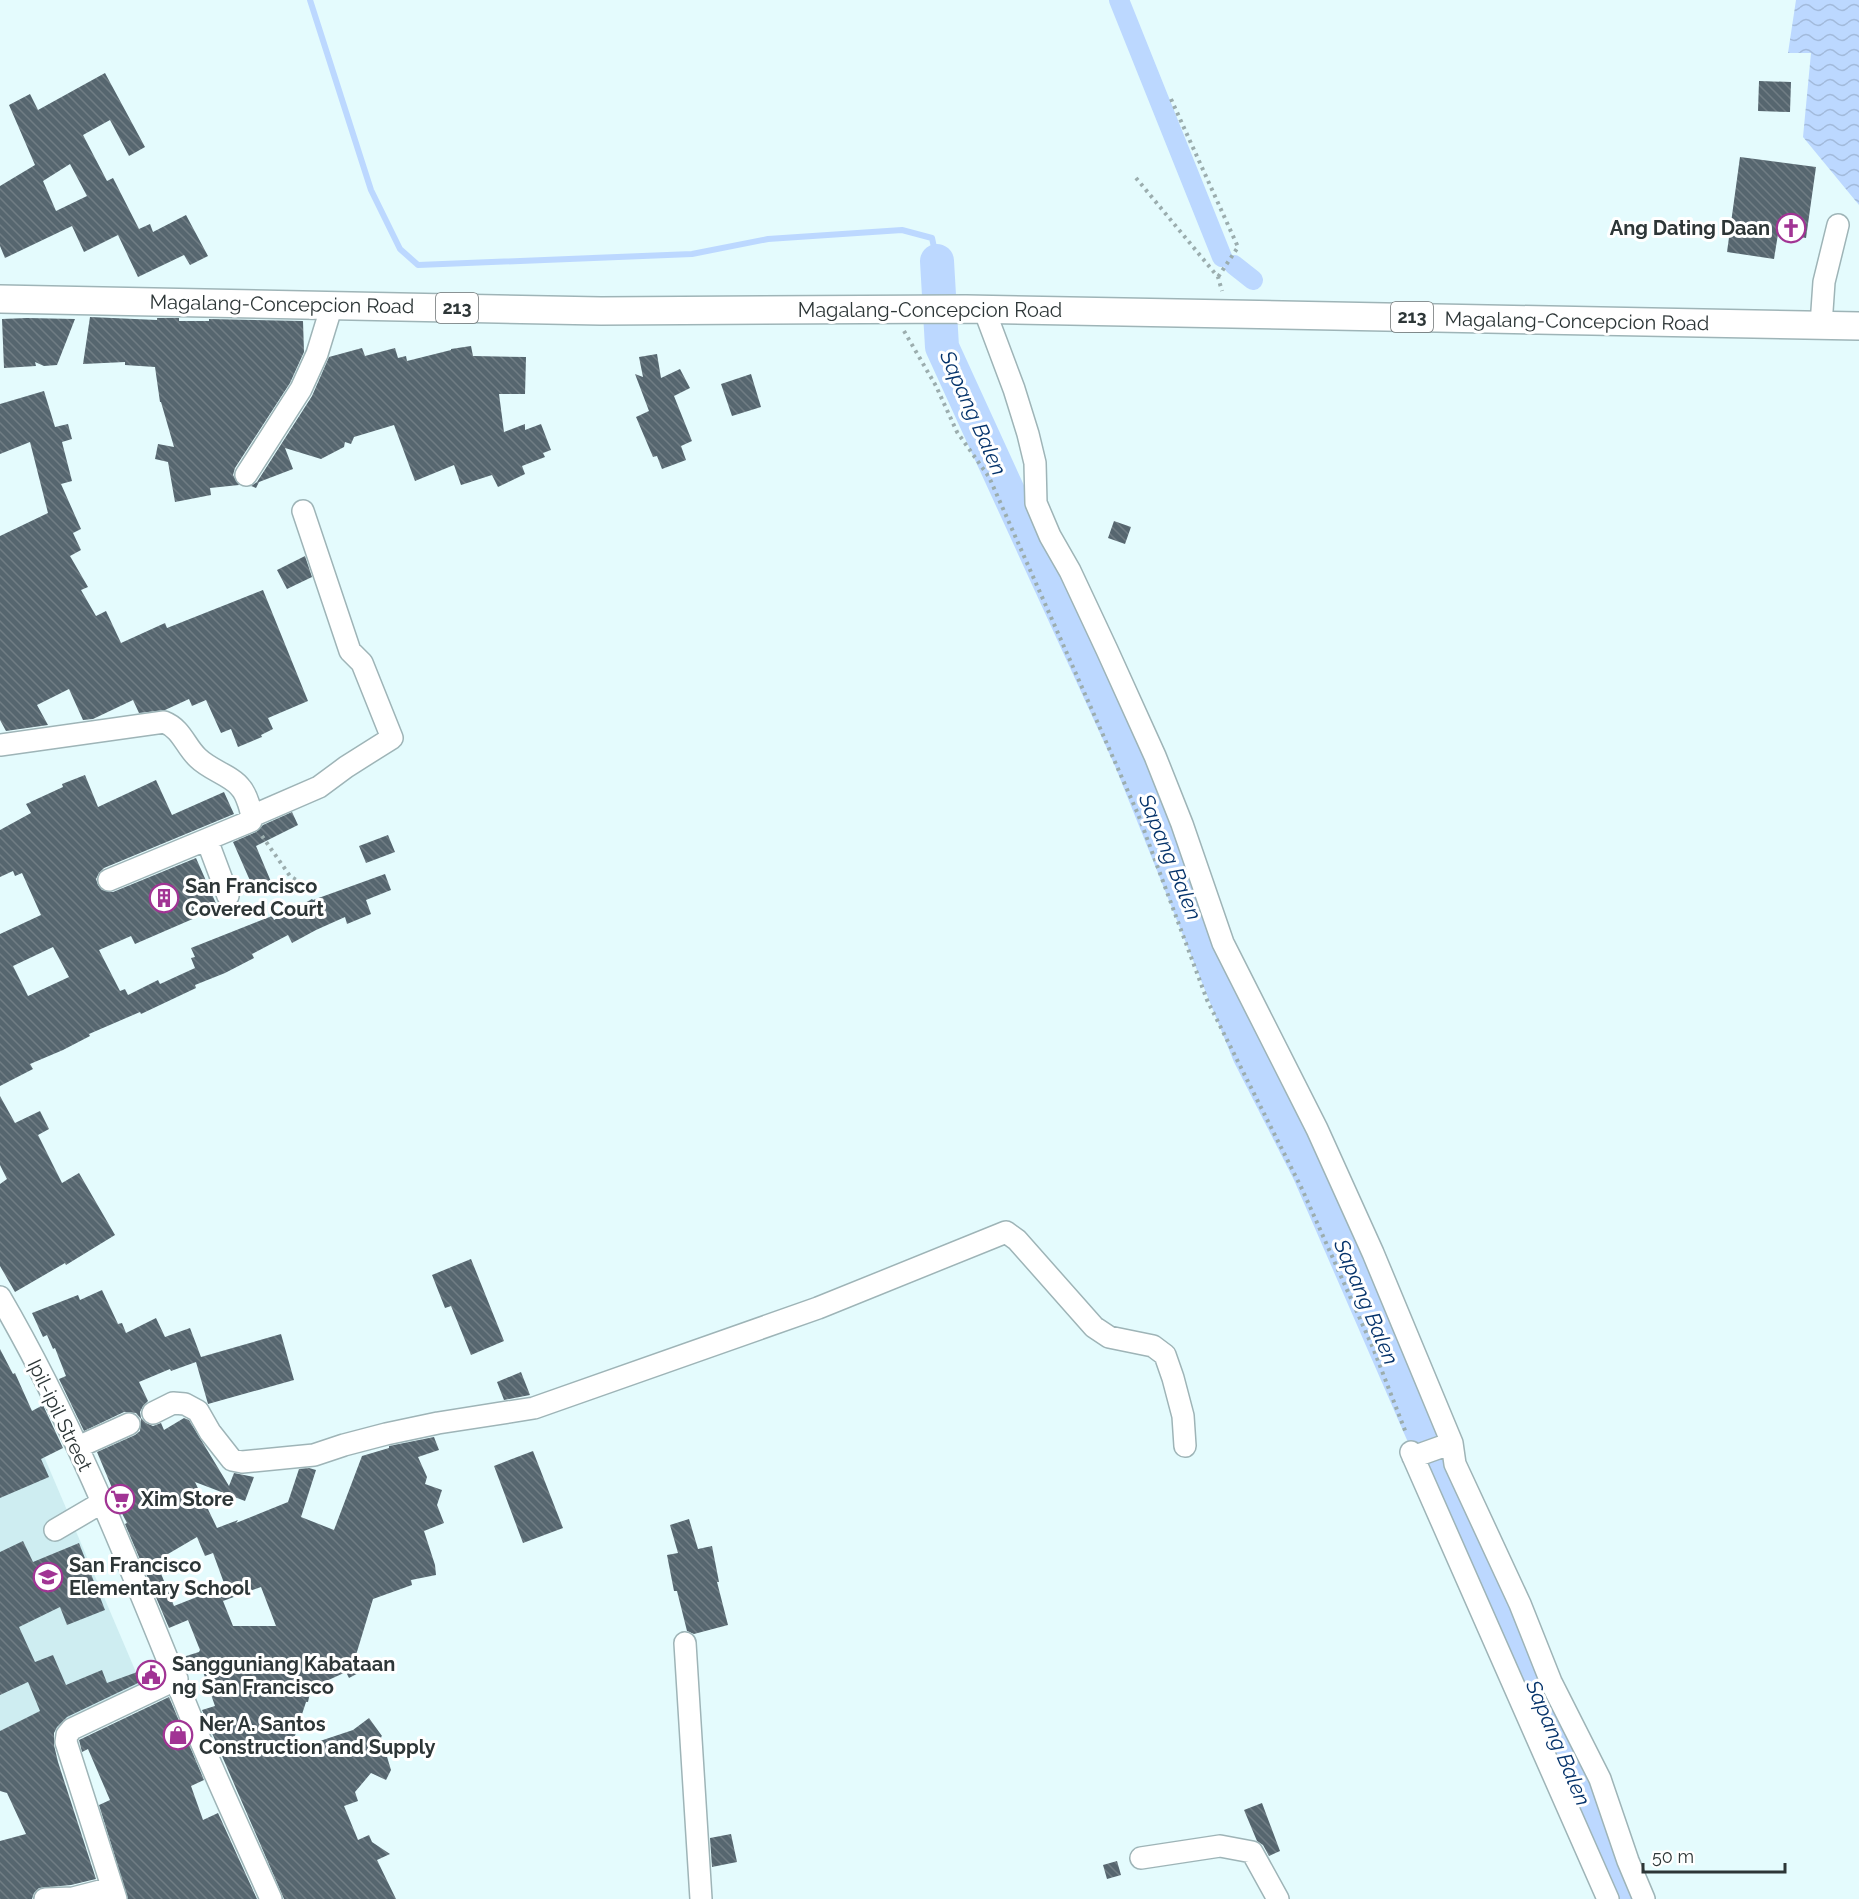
<svg xmlns="http://www.w3.org/2000/svg" width="1859" height="1899" font-family="Raleway,sans-serif">
  <style>
    .built { fill: #ceedf1 }
    .water { fill: url(#water-waves) }
    .lines { fill: none; stroke-linecap: round; stroke-linejoin: round }
    .stream { stroke: #bcd8ff; stroke-width: 6 }
    .canal { stroke: #bcd8ff; stroke-width: 20 }
    .river { stroke: #bcd8ff; stroke-width: 34 }
    .building { fill: url(#building-back-hatch); fill-rule: evenodd }
    .minor-casing { stroke: #9eb4b7; stroke-width: 24 }
    .major-casing { stroke: #9eb4b7; stroke-width: 30 }
    .path { stroke: #9badae; stroke-width: 4; stroke-dasharray: 3 4.5; stroke-linecap: butt }
    .minor { stroke: #fff; stroke-width: 21 }
    .major { stroke: #fff; stroke-width: 27 }
    .labels { text-anchor: middle; stroke-width: 6; stroke-linejoin: round; paint-order: stroke }
    .shield { fill: #fff; stroke: #6c7273; stroke-width: 1.5 }
    .shield-label { font-size: 18px; font-weight: bold; fill: #2d3637 }
    .poi-label { font-size: 20px; font-weight: bold; fill: #2d3637; stroke: #fff; text-anchor: start }
    .street-label { font-size: 20px; fill: #2d3637; stroke: #fff }
    .water-label { font-size: 21px; font-style: italic; fill: #05336b; stroke: #fff }
  </style>
  <defs>
    <pattern id="water-waves" width="16" height="10" patternUnits="userSpaceOnUse" patternTransform="scale(1.5)"><rect width="16" height="10" fill="#bcd8ff"/><path d="M0 5q4-4 8 0t8 0" fill="none" stroke="#a2badb"/></pattern>
    <pattern id="building-back-hatch" width="6" height="6" patternUnits="userSpaceOnUse" patternTransform="scale(1.5)"><rect width="6" height="6" fill="#56666f"/><path d="M-1 5l2 2M0 0l6 6M5-1l2 2" fill="none" stroke="#707d84"/></pattern>
  </defs>
  <rect width="100%" height="100%" fill="#e4fbfd"/>
  <path class="built" d="M 40,1447 L 144,1691 L 8,1753 L 0,1734 L 0,1464 Z"/>
  <path class="water" d="M 1796,0 L 1859,0 L 1859,205 L 1803,137 L 1811,53 L 1788,53 Z"/>
  <g class="lines">
    <path class="stream" d="M 310,0 L 371,190 L 400,249 L 418,265 L 692,254 L 768,239 L 902,230 L 932,238 L 937,261"/>
    <path class="canal" d="M 1119,0 L 1222,257
      M 1234,265 L 1253,280"/>
    <path class="river" d="M 937,261 L 942,347 L 1130,758 L 1249,1054 L 1309,1172 L 1429,1448
      M 1433,1456 L 1625,1899"/>
  </g>
  <path class="building" d="M 105,73 L 145,147 L 129,156 L 110,120 L 83,135 L 107,181 L 113,178 L 139,229 L 150,224 L 153,232 L 186,215 L 208,256 L 190,265 L 184,255 L 138,277 L 118,235 L 84,252 L 72,226 L 5,258 L 0,246 L 0,186 L 35,165 L 9,105 L 30,94 L 38,110 ZM 70,164 L 87,196 L 56,211 L 43,181 Z
    M 1759,81 L 1791,82 L 1790,112 L 1758,111 Z
    M 1740,157 L 1816,167 L 1806,238 L 1778,234 L 1774,259 L 1727,252 Z
    M 90,317 L 157,320 L 157,318 L 179,318 L 179,321 L 209,321 L 209,319 L 303,321 L 304,352 L 290,383 L 235,468 L 233,475 L 239,485 L 210,488 L 211,495 L 175,502 L 168,462 L 155,459 L 158,444 L 174,447 L 161,402 L 160,402 L 155,367 L 125,365 L 125,362 L 83,364 Z
    M 27,318 L 75,319 L 57,365 L 44,366 L 35,362 L 36,366 L 4,368 L 2,319 Z
    M 471,346 L 473,356 L 526,357 L 525,394 L 499,394 L 504,432 L 525,424 L 525,430 L 541,424 L 551,450 L 543,453 L 545,457 L 522,466 L 525,474 L 498,487 L 492,475 L 461,485 L 454,465 L 415,481 L 394,425 L 354,437 L 351,444 L 345,442 L 344,447 L 321,459 L 285,448 L 293,469 L 259,482 L 256,488 L 251,486 L 257,482 L 312,396 L 329,357 L 362,348 L 365,356 L 395,348 L 398,358 L 406,356 L 407,361 L 451,350 L 451,349 Z
    M 657,354 L 661,378 L 680,369 L 690,388 L 674,396 L 692,441 L 681,446 L 686,460 L 662,469 L 657,456 L 653,457 L 636,417 L 649,411 L 635,374 L 643,377 L 639,357 Z
    M 751,374 L 761,407 L 732,416 L 721,384 Z
    M 44,391 L 55,427 L 68,424 L 72,439 L 62,442 L 72,481 L 61,484 L 81,529 L 73,533 L 81,550 L 70,556 L 88,587 L 81,590 L 96,616 L 106,611 L 121,643 L 165,623 L 167,628 L 263,590 L 308,701 L 268,718 L 273,729 L 261,735 L 262,737 L 238,747 L 231,729 L 221,733 L 206,700 L 192,706 L 189,699 L 165,710 L 139,713 L 133,700 L 93,719 L 83,720 L 69,689 L 37,705 L 48,725 L 6,731 L 0,720 L 0,536 L 48,513 L 30,442 L 0,454 L 0,404 Z
    M 1114,521 L 1131,527 L 1125,544 L 1108,538 Z
    M 305,556 L 312,577 L 287,589 L 277,570 Z
    M 85,775 L 98,807 L 156,780 L 172,815 L 224,792 L 234,814 L 104,868 L 99,873 L 96,879 L 98,885 L 102,890 L 113,892 L 196,858 L 218,908 L 135,944 L 131,936 L 99,950 L 120,991 L 125,989 L 128,995 L 158,980 L 160,984 L 195,968 L 191,958 L 195,957 L 191,948 L 272,916 L 274,920 L 312,899 L 313,900 L 385,874 L 391,890 L 366,900 L 371,914 L 347,924 L 345,917 L 316,930 L 292,943 L 288,935 L 252,954 L 254,958 L 225,973 L 195,985 L 196,988 L 141,1014 L 140,1012 L 89,1034 L 90,1036 L 63,1050 L 30,1064 L 33,1069 L 0,1086 L 0,934 L 41,915 L 22,873 L 15,876 L 13,871 L 0,877 L 0,830 L 31,813 L 26,804 L 63,787 L 62,784 ZM 53,947 L 69,977 L 28,996 L 13,966 Z
    M 292,812 L 298,825 L 256,846 L 272,884 L 255,892 L 233,842 L 256,832 L 263,825 Z
    M 388,835 L 395,852 L 366,863 L 359,846 Z
    M 0,1096 L 15,1123 L 40,1111 L 49,1129 L 38,1135 L 62,1183 L 79,1173 L 115,1235 L 66,1265 L 65,1263 L 15,1292 L 0,1266 L 0,1184 L 7,1179 L 0,1165 Z
    M 471,1259 L 504,1341 L 471,1355 L 451,1306 L 445,1308 L 432,1275 Z
    M 102,1290 L 118,1324 L 122,1323 L 126,1333 L 156,1318 L 165,1337 L 190,1328 L 201,1357 L 281,1334 L 294,1380 L 208,1404 L 196,1362 L 171,1371 L 170,1369 L 139,1382 L 148,1401 L 143,1406 L 140,1412 L 141,1418 L 146,1423 L 153,1426 L 161,1423 L 164,1430 L 184,1418 L 189,1420 L 229,1486 L 234,1473 L 254,1477 L 245,1501 L 195,1482 L 217,1528 L 238,1520 L 236,1523 L 288,1502 L 299,1469 L 309,1468 L 316,1470 L 301,1517 L 334,1530 L 362,1456 L 389,1448 L 389,1446 L 434,1437 L 439,1450 L 418,1457 L 427,1477 L 425,1484 L 442,1490 L 437,1505 L 444,1523 L 424,1531 L 435,1565 L 436,1575 L 411,1580 L 412,1585 L 373,1599 L 356,1655 L 364,1670 L 349,1678 L 346,1672 L 311,1688 L 308,1702 L 306,1702 L 290,1751 L 353,1730 L 369,1718 L 382,1736 L 381,1737 L 391,1770 L 386,1780 L 371,1773 L 355,1792 L 358,1801 L 344,1806 L 358,1840 L 369,1835 L 372,1842 L 390,1854 L 377,1860 L 396,1899 L 284,1899 L 202,1710 L 215,1706 L 202,1669 L 188,1673 L 183,1657 L 199,1652 L 200,1650 L 188,1620 L 169,1628 L 125,1524 L 127,1523 L 113,1496 L 115,1495 L 97,1452 L 135,1435 L 140,1431 L 141,1419 L 136,1413 L 124,1412 L 84,1431 L 59,1379 L 66,1376 L 55,1348 L 53,1349 L 47,1335 L 43,1337 L 32,1313 L 78,1295 L 80,1300 ZM 197,1537 L 205,1556 L 213,1553 L 224,1583 L 202,1595 L 174,1606 L 156,1561 ZM 261,1587 L 276,1626 L 233,1626 L 223,1601 Z
    M 0,1349 L 13,1374 L 15,1373 L 32,1411 L 43,1405 L 63,1448 L 41,1459 L 49,1477 L 0,1498 Z
    M 521,1372 L 530,1395 L 504,1400 L 497,1382 Z
    M 533,1451 L 563,1528 L 523,1543 L 494,1466 Z
    M 689,1519 L 698,1549 L 712,1546 L 719,1582 L 717,1582 L 728,1625 L 694,1634 L 687,1631 L 677,1591 L 674,1591 L 667,1555 L 678,1553 L 670,1525 Z
    M 23,1541 L 33,1562 L 79,1543 L 105,1610 L 67,1625 L 60,1607 L 19,1627 L 35,1662 L 53,1655 L 66,1685 L 102,1670 L 107,1683 L 140,1671 L 138,1668 L 154,1661 L 159,1673 L 67,1717 L 57,1727 L 54,1733 L 54,1745 L 58,1762 L 96,1879 L 71,1885 L 39,1888 L 34,1893 L 32,1899 L 0,1899 L 0,1841 L 26,1834 L 7,1793 L 0,1791 L 0,1731 L 40,1711 L 28,1682 L 0,1695 L 0,1552 Z
    M 169,1697 L 204,1780 L 191,1786 L 203,1820 L 218,1813 L 257,1899 L 128,1899 L 99,1805 L 110,1800 L 88,1749 L 82,1752 L 79,1740 Z
    M 1262,1803 L 1280,1851 L 1269,1856 L 1263,1845 L 1257,1841 L 1244,1810 Z
    M 731,1834 L 737,1862 L 712,1867 L 710,1838 Z
    M 1117,1861 L 1121,1875 L 1107,1879 L 1103,1865 Z"/>
  <g class="lines">
    <g class="minor-casing">
      <path id="minor" d="M 984,309 L 1014,389 L 1028,434 L 1035,463 L 1036,503 L 1050,536 L 1070,571 L 1107,650 L 1155,756 L 1182,824 L 1223,943 L 1317,1129 L 1373,1253 L 1452,1443 L 1455,1464 L 1520,1604 L 1551,1682 L 1600,1779 L 1628,1861 L 1644,1899
        M 1821,325 L 1824,282 L 1838,225
        M 246,475 L 301,389 L 317,354 L 332,305
        M 0,745 L 164,722 C 182,729 185,746 198,758 C 210,770 232,776 240,787 C 246,793 253,813 251,821 L 109,880
        M 252,816 L 319,787 L 346,767 L 392,738 L 362,663 L 350,651 L 303,511
        M 207,840 L 228,896
        M 0,1297 C 81,1436 138,1588 199,1737 C 222,1791 247,1845 271,1899
        M 153,1413 L 173,1403 L 185,1404 L 198,1411 L 210,1432 L 232,1460 L 242,1462 L 314,1455 L 344,1445 L 386,1434 L 438,1423 L 534,1408 L 818,1308 L 1006,1232 L 1017,1240 L 1094,1327 L 1109,1337 L 1153,1346 L 1165,1355 L 1173,1378 L 1183,1416 L 1185,1446
        M 78,1447 L 129,1424
        M 1411,1452 L 1608,1899
        M 1413,1457 L 1452,1443
        M 55,1530 L 101,1503
        M 685,1643 L 701,1899
        M 1141,1858 L 1220,1846 L 1252,1852 L 1278,1899
        M 45,1899 L 73,1898 L 112,1888
        M 116,1899 L 66,1742 L 67,1735 L 72,1729 L 177,1679"/>
    </g>
    <g class="major-casing">
      <path id="major" d="M 0,299 L 601,311 L 966,309 L 1859,326"/>
    </g>
    <path class="path" d="M 1171,99 L 1238,247 L 1218,277
      M 1136,178 L 1218,277 L 1222,291
      M 904,331 L 936,386 L 957,432 L 989,477 L 1138,814 L 1207,1000 L 1302,1189 L 1373,1348 L 1406,1433
      M 262,836 L 290,876 L 304,885"/>
    <use href="#minor" class="minor"/>
    <use href="#major" class="major"/>
  </g>
  <defs>
    <g id="church-ring" transform="scale(1.5)"><circle r="9.5" fill="#fff" stroke="#a13494" stroke-width="1.5"/><path d="M-1.2-6h2.4v3.5h3.3v2.4h-3.3V6h-2.4V-.1h-3.3v-2.4h3.3Z" fill="#a13494"/></g>
    <g id="building-ring" transform="scale(1.5)"><circle r="9.5" fill="#fff" stroke="#a13494" stroke-width="1.5"/><path d="M-4-6H4V6H1V3H-1V6H-4ZM-2.5-4.3h1.7v1.8h-1.7ZM.8-4.3h1.7v1.8H.8ZM-2.5-1h1.7V.8h-1.7ZM.8-1h1.7V.8H.8Z" fill="#a13494"/></g>
    <g id="supermarket-ring" transform="scale(1.5)"><circle r="9.5" fill="#fff" stroke="#a13494" stroke-width="1.5"/><path d="M-6-5.5h2.5l.6 2H6L4.5 2H-2.5L-4.4-4H-6ZM-1.5 3.2a1.3 1.3 0 1 0 .1 0ZM3 3.2a1.3 1.3 0 1 0 .1 0Z" fill="#a13494"/></g>
    <g id="school-ring" transform="scale(1.5)"><circle r="9.5" fill="#fff" stroke="#a13494" stroke-width="1.5"/><path d="M0-5L7-2L0 1L-7-2ZM-4 1L0 2.5L4 1V4Q0 6-4 4Z" fill="#a13494"/></g>
    <g id="civic-ring" transform="scale(1.5)"><circle r="9.5" fill="#fff" stroke="#a13494" stroke-width="1.5"/><path d="M-.6-6.5H3V-4.5H.6V-3L4-1V1h2V6H-6V1h2V-1L-.6-3ZM-1.2 2.5V6h2.4V2.5Z" fill="#a13494"/></g>
    <g id="shop-ring" transform="scale(1.5)"><circle r="9.5" fill="#fff" stroke="#a13494" stroke-width="1.5"/><path d="M-5-2.5h2.3a2.7 3.5 0 0 1 5.4 0H5L5.5 6h-11ZM-1.5-2.5h3a1.5 2.3 0 0 0-3 0Z" fill="#a13494"/></g>
  </defs>
  <g fill-rule="evenodd">
    <use href="#church-ring" x="1791" y="228"/>
    <use href="#building-ring" x="164" y="898"/>
    <use href="#supermarket-ring" x="120" y="1499"/>
    <use href="#school-ring" x="48" y="1577"/>
    <use href="#civic-ring" x="151" y="1675"/>
    <use href="#shop-ring" x="178" y="1735"/>
  </g>
  <g class="labels">
    <g class="shield">
      <rect x="436" y="293" width="42" height="30" rx="4.5"/>
      <rect x="1391" y="302" width="42" height="30" rx="4.5"/>
    </g>
    <g class="shield-label">
      <text x="457" y="314">213</text>
      <text x="1412" y="323">213</text>
    </g>
    <g class="poi-label">
      <text x="1770" y="235" text-anchor="end">Ang Dating Daan</text>
      <text x="185" y="893">San Francisco<tspan x="185" dy="23">Covered Court</tspan></text>
      <text x="141" y="1506">Xim Store</text>
      <text x="69" y="1572">San Francisco<tspan x="69" dy="23">Elementary School</tspan></text>
      <text x="172" y="1671">Sangguniang Kabataan<tspan x="172" dy="23">ng San Francisco</tspan></text>
      <text x="199" y="1731">Ner A. Santos<tspan x="199" dy="23">Construction and Supply</tspan></text>
    </g>
    <g class="street-label">
      <text transform="translate(282 304) rotate(1)" y="7">Magalang-Concepcion Road</text>
      <text x="930" y="317">Magalang-Concepcion Road</text>
      <text transform="translate(1577 321) rotate(1)" y="7">Magalang-Concepcion Road</text>
      <text transform="translate(60 1415) rotate(64)" y="7">Ipil-ipil Street</text>
    </g>
    <g class="water-label">
      <text transform="translate(973 413) rotate(66)" y="7">Sapang Balen</text>
      <text transform="translate(1170 857) rotate(68)" y="7">Sapang Balen</text>
      <text transform="translate(1366 1302) rotate(67)" y="7">Sapang Balen</text>
      <text transform="translate(1558 1743) rotate(67)" y="7">Sapang Balen</text>
    </g>
  </g>
  <path d="M1643 1863v9h142v-9" fill="none" stroke="#2d3637" stroke-width="3"/>
  <text x="1652" y="1863" font-size="18" fill="#2d3637" stroke="#ffffff" stroke-width="4.5" paint-order="stroke">50 m</text>
</svg>
